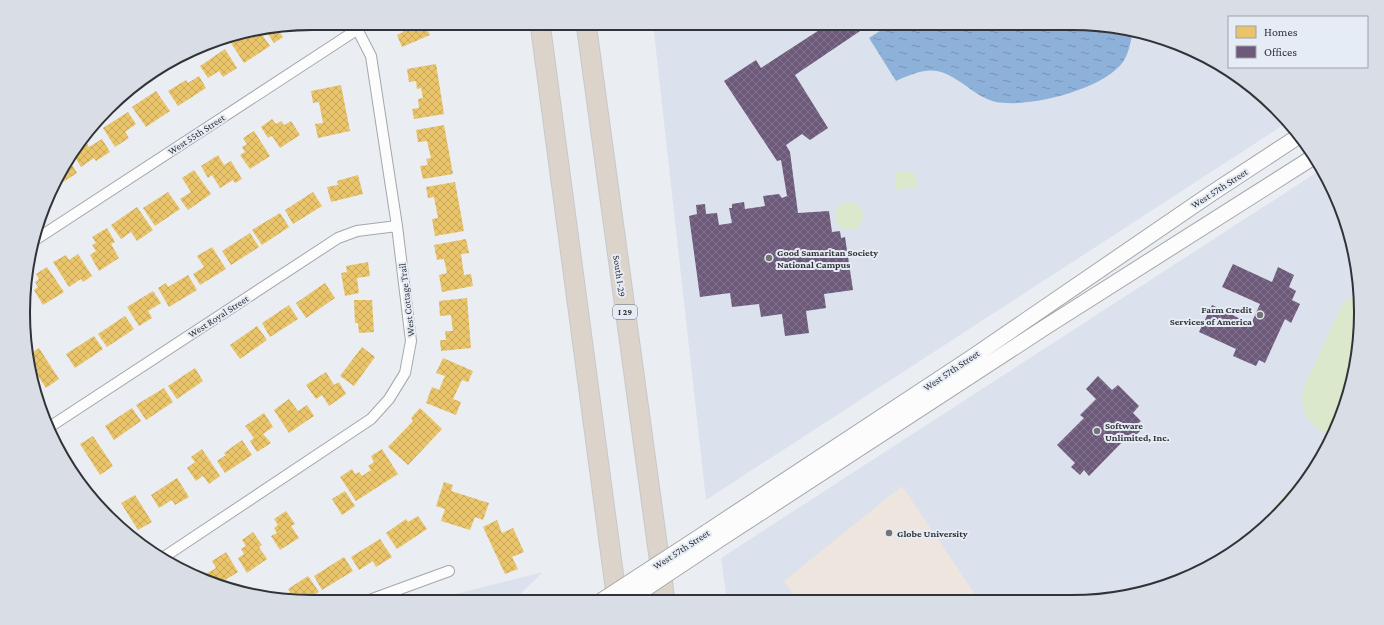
<svg xmlns="http://www.w3.org/2000/svg" width="1384" height="625" font-family="'Crimson Pro',serif">
  <style>
    .built { fill: #dce2ed }
    .education { fill: #ede5de }
    .grass { fill: #dbe8cc }
    .water { fill: url(#water-ripples) }
    .homes { fill: url(#homes-cross-hatch) }
    .offices { fill: url(#offices-cross-hatch) }
    .lines { fill: none; stroke-linecap: round; stroke-linejoin: round }
    .minor-casing { stroke: #a4a7aa; stroke-width: 12 }
    .secondary-casing { stroke: #a4a7aa; stroke-width: 17 }
    .motorway-casing { stroke: #c7c8ca; stroke-width: 21 }
    .minor { stroke: #fcfcfd; stroke-width: 10 }
    .secondary { stroke: #fcfcfd; stroke-width: 15 }
    .motorway { stroke: #dcd4cb; stroke-width: 19 }
    .secondary-bridge-casing { stroke: #a4a7aa; stroke-width: 17; stroke-linecap: butt }
    .secondary-bridge { stroke: #fcfcfd; stroke-width: 15 }
    .poi-dot { fill: #727478; stroke: #e6ecf5; stroke-width: 1.5 }
    .labels { text-anchor: middle; stroke-width: 4; stroke-linejoin: round; paint-order: stroke }
    .shield { fill: #e6ecf5; stroke: #676a70; stroke-width: 1 }
    .shield-label { font-size: 9px; font-weight: bold; fill: #313337 }
    .street-label { font-size: 10px; fill: #313337; stroke: #e6ecf5 }
    .poi-label { font-size: 10px; font-weight: bold; fill: #313337; stroke: #e6ecf5; text-anchor: start }
    .rim { fill: none; stroke: #313337; stroke-width: 2 }
  </style>
  <defs>
    <pattern id="water-ripples" width="26" height="14" patternUnits="userSpaceOnUse"><rect width="26" height="14" fill="#8eb1da"/><path d="M2 4q2-2 4 0t4 0M15 11q2-2 4 0t4 0" fill="none" stroke="#7591b2"/></pattern>
    <pattern id="homes-cross-hatch" width="8" height="8" patternUnits="userSpaceOnUse"><rect width="8" height="8" fill="#e9c46a"/><path d="M0 0l8 8M0 8l8-8" fill="none" stroke="#c8a95c"/></pattern>
    <pattern id="offices-cross-hatch" width="8" height="8" patternUnits="userSpaceOnUse"><rect width="8" height="8" fill="#6d597a"/><path d="M0 0l8 8M0 8l8-8" fill="none" stroke="#82738c"/></pattern>
  </defs>
  <rect width="100%" height="100%" fill="#eaedf2"/>
  <path class="built" d="M 653,23 L 1072,23 L 1128,29 L 1182,45 L 1232,72 L 1276,108 L 1288,122 L 706,500 Z
    M 1322,169 L 1339,202 L 1355,256 L 1361,312 L 1355,369 L 1339,423 L 1301,489 L 1248,542 L 1182,580 L 1110,599 L 727,601 L 721,558 Z
    M 543,572 L 513,601 L 424,602 Z"/>
  <path class="education" d="M 902,486 L 979,600 L 797,600 L 784,581 Z"/>
  <path class="grass" d="M 907,171 L 916,175 L 917,187 L 896,190 L 894,173 Z
    M835 216a14 14 0 1 1 28 0a14 14 0 1 1-28 0Z
    M 1359,294 C 1364,339 1354,397 1331,436 C 1309,426 1298,411 1304,386 L 1341,307 L 1346,300 Z
    M 1318,460 L 1306,481 L 1278,507 L 1274,506 Z"/>
  <path class="water" d="M 892,23 L 1072,23 L 1133,30 C 1131,41 1129,53 1123,62 C 1103,90 1028,108 996,102 C 985,99 977,94 969,88 C 939,66 929,66 896,81 L 869,38 Z"/>
  <path class="homes" d="M 405,23 L 424,23 L 430,35 L 402,47 L 397,35 L 403,32 L 401,27 L 406,25 Z
    M 284,28 L 279,31 L 283,37 L 274,43 L 266,31 Z
    M 260,32 L 270,46 L 244,63 L 229,40 L 236,36 L 247,34 L 250,38 Z
    M 225,49 L 237,68 L 223,77 L 219,71 L 208,78 L 200,66 Z
    M 436,64 L 444,114 L 414,119 L 412,109 L 419,108 L 418,99 L 423,98 L 421,88 L 417,89 L 416,81 L 409,82 L 407,69 Z
    M 199,76 L 206,88 L 178,106 L 168,91 L 186,80 L 188,83 Z
    M 341,85 L 350,131 L 318,138 L 315,124 L 323,123 L 319,102 L 313,103 L 311,91 Z
    M 156,91 L 170,111 L 146,127 L 132,107 Z
    M 128,112 L 136,124 L 125,132 L 129,138 L 115,147 L 103,128 Z
    M 272,119 L 276,124 L 281,121 L 284,125 L 291,121 L 300,135 L 280,148 L 272,136 L 268,138 L 261,127 Z
    M 444,125 L 453,174 L 423,179 L 420,166 L 428,165 L 426,159 L 431,158 L 427,141 L 418,142 L 416,130 Z
    M 254,131 L 270,156 L 250,169 L 240,155 L 245,152 L 242,147 L 247,144 L 243,138 Z
    M 102,139 L 110,152 L 96,161 L 94,158 L 81,167 L 73,154 L 85,140 L 89,147 Z
    M 218,155 L 224,165 L 231,161 L 242,179 L 235,183 L 233,180 L 220,188 L 212,175 L 208,178 L 201,166 Z
    M 70,161 L 77,173 L 54,188 L 62,168 Z
    M 194,170 L 211,194 L 188,210 L 180,199 L 191,192 L 182,178 Z
    M 358,175 L 363,194 L 331,202 L 327,187 L 338,185 L 337,181 Z
    M 455,182 L 464,231 L 435,236 L 432,219 L 438,218 L 434,197 L 428,198 L 426,187 Z
    M 168,192 L 180,209 L 155,226 L 143,208 Z
    M 313,192 L 322,206 L 293,224 L 285,210 Z
    M 137,207 L 153,230 L 137,241 L 131,232 L 121,239 L 111,225 Z
    M 280,213 L 289,227 L 262,245 L 252,230 Z
    M 107,228 L 115,242 L 111,244 L 119,258 L 99,271 L 90,255 L 96,251 L 92,245 L 96,243 L 92,237 Z
    M 250,233 L 259,247 L 231,265 L 222,251 Z
    M 466,239 L 469,253 L 461,254 L 464,275 L 471,274 L 473,286 L 442,292 L 439,275 L 447,273 L 444,259 L 437,260 L 434,245 Z
    M 212,247 L 226,269 L 200,285 L 193,274 L 204,267 L 197,256 Z
    M 78,254 L 92,276 L 83,282 L 81,279 L 69,287 L 53,262 L 66,255 L 69,260 Z
    M 368,262 L 370,276 L 357,278 L 359,293 L 345,296 L 341,273 L 347,272 L 346,266 Z
    M 47,267 L 64,292 L 43,305 L 34,290 L 38,287 L 35,282 L 39,279 L 36,274 Z
    M 188,275 L 197,290 L 169,307 L 158,288 L 166,283 L 168,287 Z
    M 325,283 L 335,298 L 306,318 L 296,303 Z
    M 153,291 L 161,303 L 148,311 L 152,318 L 139,326 L 127,307 Z
    M 467,298 L 471,348 L 441,351 L 440,340 L 446,340 L 445,331 L 453,331 L 451,315 L 440,316 L 439,301 Z
    M 354,300 L 372,300 L 374,332 L 359,333 L 358,323 L 355,323 Z
    M 289,305 L 298,319 L 270,337 L 262,323 Z
    M 125,316 L 134,329 L 107,347 L 98,334 Z
    M 257,326 L 267,340 L 240,359 L 230,345 Z
    M 94,336 L 103,349 L 75,368 L 66,354 Z
    M 362,347 L 375,357 L 354,386 L 340,376 Z
    M 39,348 L 59,379 L 46,388 L 28,361 L 27,356 Z
    M 443,358 L 473,371 L 468,382 L 462,380 L 453,399 L 461,402 L 456,415 L 426,403 L 432,387 L 439,390 L 445,376 L 436,373 Z
    M 195,368 L 203,381 L 177,399 L 168,386 Z
    M 326,372 L 334,385 L 339,382 L 346,394 L 329,406 L 322,395 L 316,399 L 306,385 Z
    M 164,388 L 173,402 L 146,420 L 136,405 Z
    M 289,399 L 298,411 L 307,405 L 314,416 L 289,433 L 274,410 Z
    M 132,408 L 141,421 L 114,440 L 105,426 Z
    M 420,408 L 442,429 L 408,465 L 388,447 L 413,421 L 411,418 Z
    M 264,413 L 273,427 L 263,434 L 271,443 L 257,452 L 250,441 L 254,438 L 245,426 Z
    M 93,436 L 113,466 L 100,475 L 80,444 Z
    M 242,440 L 252,455 L 225,473 L 217,461 L 226,455 L 224,453 Z
    M 202,449 L 220,476 L 209,484 L 203,476 L 196,481 L 187,468 L 195,462 L 191,457 Z
    M 382,449 L 398,474 L 356,501 L 340,477 L 352,469 L 355,474 L 359,472 L 362,476 L 371,470 L 368,466 L 374,462 L 371,456 Z
    M 177,478 L 189,497 L 175,505 L 172,500 L 159,508 L 151,495 Z
    M 444,482 L 453,485 L 451,491 L 489,503 L 483,520 L 475,517 L 470,530 L 441,521 L 445,509 L 436,506 Z
    M 345,491 L 355,506 L 342,515 L 332,499 Z
    M 135,495 L 152,522 L 138,530 L 121,503 Z
    M 286,511 L 295,524 L 291,526 L 299,538 L 280,550 L 271,536 L 277,533 L 274,528 L 278,525 L 274,519 Z
    M 418,516 L 427,529 L 397,549 L 386,533 L 406,519 L 408,522 Z
    M 497,520 L 502,533 L 513,528 L 524,552 L 512,557 L 518,569 L 505,574 L 483,527 Z
    M 253,532 L 262,545 L 259,547 L 267,559 L 247,573 L 238,558 L 244,554 L 241,549 L 246,546 L 242,540 Z
    M 380,539 L 392,557 L 376,567 L 373,561 L 359,570 L 351,557 Z
    M 226,552 L 238,572 L 217,585 L 209,582 L 204,575 L 216,568 L 212,561 Z
    M 344,557 L 353,571 L 322,590 L 314,576 Z
    M 308,576 L 319,592 L 304,601 L 280,599 L 290,592 L 288,589 Z"/>
  <path class="offices" d="M 830,23 L 872,23 L 795,75 L 828,128 L 810,140 L 802,134 L 786,145 L 790,152 L 798,213 L 829,211 L 832,232 L 840,231 L 841,238 L 845,237 L 853,290 L 824,294 L 826,308 L 806,311 L 809,333 L 785,336 L 782,314 L 761,317 L 759,304 L 732,307 L 730,293 L 700,297 L 689,216 L 697,214 L 696,205 L 705,204 L 706,214 L 717,213 L 719,225 L 732,223 L 729,208 L 732,208 L 732,204 L 744,202 L 745,209 L 765,206 L 763,196 L 779,194 L 782,198 L 787,196 L 781,160 L 777,161 L 724,81 L 756,60 L 761,68 Z
    M 1233,264 L 1272,282 L 1278,267 L 1294,275 L 1289,287 L 1296,291 L 1292,300 L 1300,304 L 1291,323 L 1285,319 L 1265,363 L 1259,360 L 1256,366 L 1233,356 L 1236,349 L 1199,332 L 1212,305 L 1251,324 L 1260,304 L 1222,287 Z
    M 1098,376 L 1112,390 L 1118,385 L 1139,406 L 1133,413 L 1141,421 L 1137,424 L 1142,429 L 1133,438 L 1130,434 L 1089,476 L 1084,470 L 1080,475 L 1071,467 L 1075,463 L 1057,445 L 1084,418 L 1080,415 L 1096,399 L 1086,389 Z"/>
  <g class="lines">
    <g class="minor-casing">
      <path id="minor" d="M 35,240 L 358,29
        M 48,428 L 338,238 L 357,231 L 397,226
        M 164,557 L 371,419 L 389,399 L 405,373 L 411,341 L 397,226 L 371,56 L 354,23
        M 364,602 L 449,571"/>
    </g>
    <g class="secondary-casing">
      <path id="secondary" d="M 707,532 L 971,358 L 1212,193 L 1299,136
        M 714,543 L 1047,326 L 1315,156"/>
    </g>
    <g class="motorway-casing">
      <path id="motorway" d="M 540,23 L 617,601
        M 586,23 L 665,601"/>
    </g>
    <use href="#minor" class="minor"/>
    <use href="#secondary" class="secondary"/>
    <use href="#motorway" class="motorway"/>
    <g class="secondary-bridge-casing">
      <path id="secondary-bridge" d="M 601,601 L 707,532
        M 627,601 L 714,543"/>
    </g>
    <use href="#secondary-bridge" class="secondary-bridge"/>
  </g>
  <g class="poi-dot">
    <circle cx="769" cy="258" r="4"/>
    <circle cx="1260" cy="315" r="4"/>
    <circle cx="1097" cy="431" r="4"/>
    <circle cx="889" cy="533" r="4"/>
  </g>
  <g class="labels">
    <rect class="shield" x="613" y="305" width="24" height="14" rx="3"/>
    <g class="shield-label">
      <text x="625" y="315">I 29</text>
    </g>
    <g class="street-label">
      <text transform="translate(196 134) rotate(-33)" y="4">West 55th Street</text>
      <text transform="translate(1219 188) rotate(-33)" y="4">West 57th Street</text>
      <text transform="translate(620 276) rotate(82)" y="4">South I-29</text>
      <text transform="translate(406 300) rotate(-97)" y="4">West Cottage Trail</text>
      <text transform="translate(218 316) rotate(-33)" y="4">West Royal Street</text>
      <text transform="translate(951 370) rotate(-34)" y="4">West 57th Street</text>
      <text transform="translate(681 549) rotate(-33)" y="4">West 57th Street</text>
    </g>
    <g class="poi-label">
      <text x="777" y="256">Good Samaritan Society<tspan x="777" dy="12">National Campus</tspan></text>
      <text x="1252" y="313" text-anchor="end">Farm Credit<tspan x="1252" dy="12">Services of America</tspan></text>
      <text x="1105" y="429">Software<tspan x="1105" dy="12">Unlimited, Inc.</tspan></text>
      <text x="897" y="537">Globe University</text>
    </g>
  </g>
  <path d="M0 0H1384V625H0ZM312 30H1072A282 282 0 0 1 1354 312V313A282 282 0 0 1 1072 595H312A282 282 0 0 1 30 313V312A282 282 0 0 1 312 30Z" fill="#d8dde6" fill-rule="evenodd"/>
  <path class="rim" d="M312 30H1072A282 282 0 0 1 1354 312V313A282 282 0 0 1 1072 595H312A282 282 0 0 1 30 313V312A282 282 0 0 1 312 30Z"/>
  <rect x="1228" y="16" width="140" height="52" fill="#e6ecf5" stroke="#9ea2a9"/>
  <rect x="1236" y="26" width="20" height="12" fill="#e9c46a" stroke="#9ea2a9"/>
  <text x="1264" y="36" font-size="12" fill="#313337">Homes</text>
  <rect x="1236" y="46" width="20" height="12" fill="#6d597a" stroke="#9ea2a9"/>
  <text x="1264" y="56" font-size="12" fill="#313337">Offices</text>
</svg>
